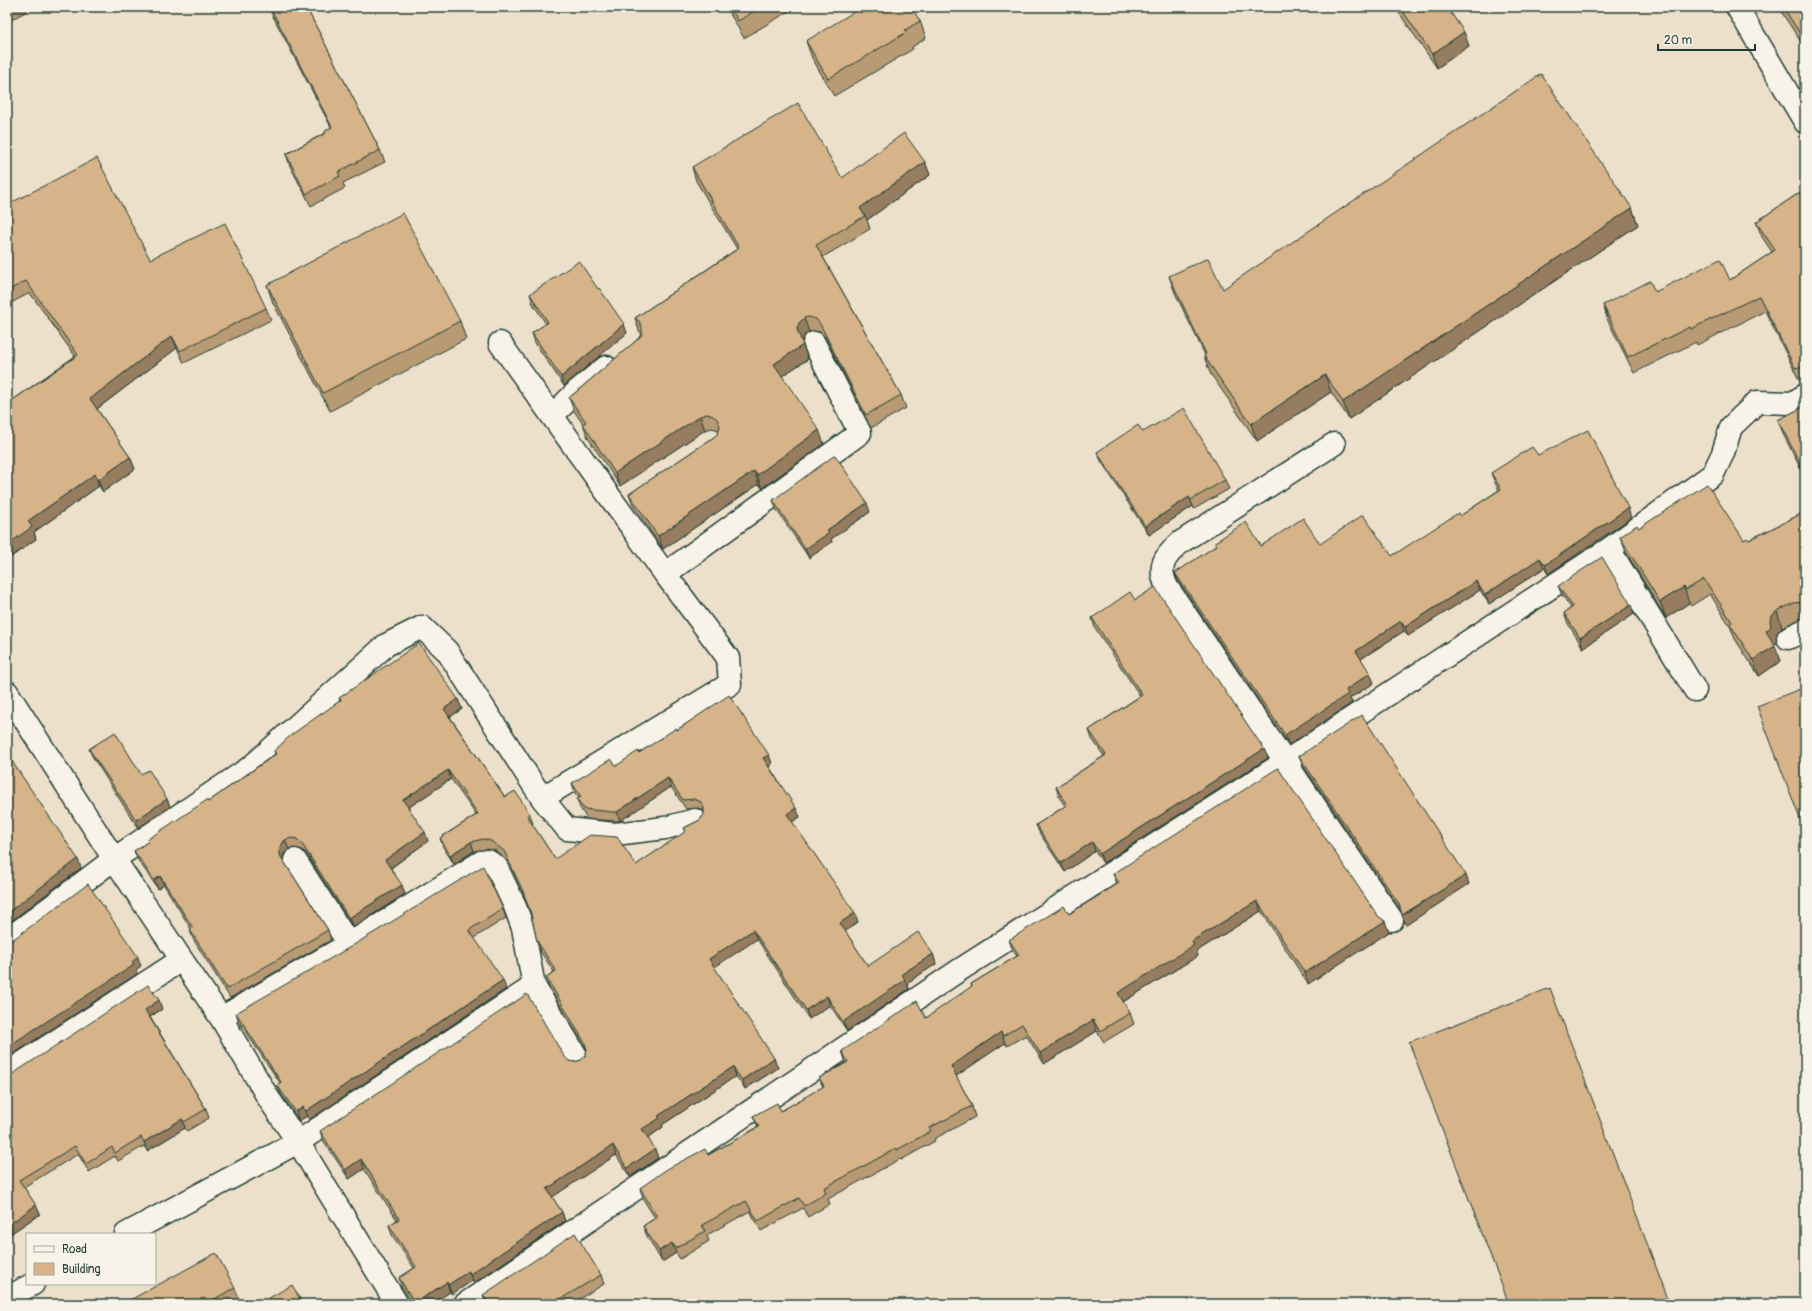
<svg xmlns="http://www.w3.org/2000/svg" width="1812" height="1311" font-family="Pangolin,sans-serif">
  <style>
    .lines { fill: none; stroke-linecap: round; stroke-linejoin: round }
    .minor-casing { stroke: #1f3d34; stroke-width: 25 }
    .minor { stroke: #f7f3e8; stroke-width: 22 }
    .wall { fill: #b89a75; stroke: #1f3d34 }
    .shaded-wall { fill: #967d5f; stroke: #1f3d34 }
    .building { fill: #d6b388; stroke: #1f3d34 }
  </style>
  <rect width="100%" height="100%" fill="#ede0cb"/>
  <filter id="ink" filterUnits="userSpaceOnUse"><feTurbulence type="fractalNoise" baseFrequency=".025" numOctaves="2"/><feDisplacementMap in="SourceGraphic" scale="8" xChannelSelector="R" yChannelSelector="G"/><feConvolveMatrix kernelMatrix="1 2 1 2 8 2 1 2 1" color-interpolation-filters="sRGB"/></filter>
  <g filter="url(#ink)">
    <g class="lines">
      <g class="minor-casing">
        <path id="minor" d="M 1737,7 L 1805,122
          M 552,416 L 577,391 L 606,367
          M 1334,444 L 1181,542 C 1164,557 1157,566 1167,587 L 1392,920
          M 1609,549 L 1695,690
          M 665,574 L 860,433 L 814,343
          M 1788,638 L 1805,630
          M 7,692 L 114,859 L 221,1018 L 269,1099 L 298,1142 L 397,1304
          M 542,798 L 567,829 L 615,834 L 665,828 L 695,820
          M 295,860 L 349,944
          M 7,940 L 114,859 L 251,767 L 386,645 L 422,627 L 447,651 L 542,798 L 730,684 L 728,658 L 665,574 L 500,343
          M 534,986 L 578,1059
          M 7,1073 L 181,960
          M 126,1234 L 298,1142 L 534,986 L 523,928 L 514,904 L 496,866 L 488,861 L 481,862 L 349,944 L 221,1018
          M 7,1298 L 33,1284
          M 465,1304 L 958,971 L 1285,762 L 1609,549 L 1713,474 L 1723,453 L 1731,427 L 1757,402 L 1793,403 L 1805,395"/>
      </g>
      <use href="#minor" class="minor"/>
    </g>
    <path class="wall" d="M 7,7 L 26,7 L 27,11 L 7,22 Z
      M 268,7 L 306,7 L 380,150 L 385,162 L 343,183 L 345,188 L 311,206 L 290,166 L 286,154 L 325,133 L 331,127 Z
      M 726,7 L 796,7 L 744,38 Z
      M 1395,7 L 1447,7 L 1469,46 L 1437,68 Z
      M 1778,7 L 1805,7 L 1805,48 Z
      M 920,21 L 926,38 L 912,47 L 913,49 L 834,96 L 812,58 L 806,41 Z
      M 925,162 L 930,175 L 867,220 L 870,229 L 823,257 L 901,395 L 906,408 L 871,428 L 825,337 L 820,332 L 814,331 L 809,332 L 804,336 L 802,342 L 808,359 L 782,376 L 824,444 L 762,488 L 759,484 L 663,549 L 634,507 L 629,494 L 714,437 L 718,433 L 719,430 L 712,428 L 705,430 L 620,486 L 588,438 L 583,424 L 574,411 L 569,398 L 638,339 L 642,333 L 639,331 L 635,318 L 737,249 L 696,181 L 692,167 L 842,178 Z
      M 1805,189 L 1805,383 L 1801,384 L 1765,311 L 1697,345 L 1696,342 L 1634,373 L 1608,321 L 1603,305 L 1655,292 L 1730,280 L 1772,252 L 1762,237 L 1756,222 Z
      M 7,205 L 150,259 L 266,308 L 271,320 L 184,363 L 177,348 L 97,409 L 130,457 L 135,469 L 103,492 L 99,486 L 34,532 L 36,539 L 11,557 L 7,552 L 7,404 L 75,356 L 30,293 L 7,305 Z
      M 1632,208 L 1638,225 L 1349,419 L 1331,392 L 1257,441 L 1210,373 L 1204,356 L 1205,355 L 1175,293 L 1169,276 L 1223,289 Z
      M 267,285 L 460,321 L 466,339 L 330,411 L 273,303 Z
      M 598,289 L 627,333 L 564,386 L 535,343 L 532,333 L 546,324 L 533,304 L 530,294 Z
      M 1805,406 L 1805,477 L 1784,436 L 1778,420 Z
      M 1143,432 L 1225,480 L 1229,489 L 1194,509 L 1193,506 L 1149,535 L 1101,461 L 1097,452 Z
      M 1538,455 L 1631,518 L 1548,574 L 1544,568 L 1489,604 L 1480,590 L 1408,636 L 1404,631 L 1361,659 L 1374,683 L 1350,698 L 1352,703 L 1289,745 L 1179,582 L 1175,573 L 1216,546 L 1215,542 L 1261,546 L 1320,544 L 1392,556 L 1460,516 L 1499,490 L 1495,483 L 1491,473 Z
      M 773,500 L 870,512 L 831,539 L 832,542 L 809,558 L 776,509 Z
      M 1805,512 L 1805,618 L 1800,619 L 1782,627 L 1778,631 L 1776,637 L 1777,643 L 1774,644 L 1781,661 L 1759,676 L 1735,639 L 1730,626 L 1710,594 L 1691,606 L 1689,603 L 1666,618 L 1626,552 L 1620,537 L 1639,528 L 1749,540 Z
      M 1558,586 L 1634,614 L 1583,648 L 1567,622 L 1564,613 L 1571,608 L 1562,595 Z
      M 1135,600 L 1268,758 L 1103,863 L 1095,851 L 1065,872 L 1040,834 L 1036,825 L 1065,806 L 1059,797 L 1056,787 L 1104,756 L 1092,739 L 1089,730 L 1140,696 L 1095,628 L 1092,618 Z
      M 339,698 L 462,709 L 450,717 L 505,797 L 530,814 L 533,824 L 532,824 L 555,859 L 636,865 L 686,832 L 684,828 L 700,820 L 704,814 L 704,811 L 698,808 L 686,809 L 671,787 L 620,821 L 615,821 L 587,819 L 580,808 L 577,799 L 579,798 L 575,793 L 572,783 L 616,766 L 639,753 L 677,730 L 769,755 L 772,764 L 769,766 L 800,817 L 792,822 L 858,922 L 845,931 L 868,966 L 933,954 L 936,964 L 907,983 L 909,989 L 847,1031 L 830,1005 L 809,1019 L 757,939 L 714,967 L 778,1068 L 745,1089 L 736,1076 L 662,1125 L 663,1127 L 648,1138 L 658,1158 L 630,1177 L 616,1155 L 552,1197 L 562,1212 L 565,1221 L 474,1283 L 472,1281 L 452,1294 L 450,1292 L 431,1304 L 413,1304 L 402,1287 L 399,1278 L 414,1268 L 392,1235 L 389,1225 L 397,1220 L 364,1169 L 349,1179 L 323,1140 L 320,1131 L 564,1056 L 569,1061 L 575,1062 L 581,1060 L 585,1056 L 587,1050 L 549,987 L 546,977 L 554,972 L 540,951 L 537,941 L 531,915 L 525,899 L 507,861 L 495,850 L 486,849 L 474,851 L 454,864 L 443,847 L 440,838 L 476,815 L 451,779 L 408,808 L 428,841 L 391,868 L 405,894 L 353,927 L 306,853 L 300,849 L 294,848 L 289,849 L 284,854 L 283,860 L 328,930 L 331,940 L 230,998 L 193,939 L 190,930 L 191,929 L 164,885 L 158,889 L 138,860 L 134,851 L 149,841 L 148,839 L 208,802 L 275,754 L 274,751 L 340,701 Z
      M 89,749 L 141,774 L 167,799 L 170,807 L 138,828 L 92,756 Z
      M 1299,756 L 1469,884 L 1406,925 L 1401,911 L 1303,765 Z
      M 1113,874 L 1378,916 L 1389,932 L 1308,984 L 1261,911 L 1197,951 L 1198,956 L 1123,1002 L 1130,1013 L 1134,1024 L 1104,1042 L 1097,1031 L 1044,1064 L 1026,1035 L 1007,1046 L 1005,1043 L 956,1076 L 972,1106 L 975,1117 L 934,1139 L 935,1141 L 901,1160 L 900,1159 L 828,1199 L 830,1204 L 808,1217 L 803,1208 L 761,1231 L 750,1211 L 707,1235 L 709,1241 L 680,1259 L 676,1253 L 662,1262 L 647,1236 L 643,1226 L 655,1218 L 643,1199 L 640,1188 L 708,1155 L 758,1127 L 753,1116 L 781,1111 L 823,1087 L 819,1078 L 846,1063 L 842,1051 L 926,1018 L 972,987 L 971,984 L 1017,956 L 1013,951 L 1009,940 L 1069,914 L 1117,884 Z
      M 503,909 L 506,918 L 474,938 L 506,989 L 309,1120 L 307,1116 L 299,1121 L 281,1094 L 277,1085 L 280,1083 L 239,1022 L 236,1013 Z
      M 162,1009 L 150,1017 L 206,1109 L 209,1118 L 187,1131 L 185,1128 L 147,1151 L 144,1146 L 118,1161 L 115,1156 L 89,1172 L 78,1154 L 24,1187 L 40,1214 L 7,1236 L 11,1075 Z
      M 601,1275 L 604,1284 L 571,1304 L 487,1304 L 483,1295 Z
      M 235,1288 L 239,1299 L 230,1304 L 123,1304 Z"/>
    <path class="shaded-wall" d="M 1464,32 L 1469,46 L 1437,68 L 1432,54 Z
      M 925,162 L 930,175 L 867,220 L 865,216 L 860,208 Z
      M 1632,208 L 1638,225 L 1349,419 L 1343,402 Z
      M 804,318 L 809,332 L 804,336 L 802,343 L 797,329 L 799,323 Z
      M 624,324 L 627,333 L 564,386 L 561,377 Z
      M 172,336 L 177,348 L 94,411 L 90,399 Z
      M 803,345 L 808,359 L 779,378 L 774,364 Z
      M 1325,375 L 1331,392 L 1257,441 L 1251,424 Z
      M 700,416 L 705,430 L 620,486 L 615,473 Z
      M 819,430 L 824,444 L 762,488 L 757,475 Z
      M 130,457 L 135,469 L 103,492 L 98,480 Z
      M 754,471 L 759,484 L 663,549 L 658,536 Z
      M 95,474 L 99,486 L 34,532 L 36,539 L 11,557 L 7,545 L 28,521 Z
      M 1189,497 L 1193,506 L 1149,535 L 1145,526 Z
      M 867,503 L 870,512 L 831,539 L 832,542 L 809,558 L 805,549 L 827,530 Z
      M 1628,508 L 1631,518 L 1548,574 L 1545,565 Z
      M 1540,558 L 1544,568 L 1489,604 L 1485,595 Z
      M 1476,581 L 1480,590 L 1408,636 L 1405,627 Z
      M 1684,587 L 1689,603 L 1666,618 L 1660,602 Z
      M 1631,605 L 1634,614 L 1583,648 L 1580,638 Z
      M 1777,611 L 1782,627 L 1778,631 L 1776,637 L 1777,643 L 1771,646 L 1766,631 L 1772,616 Z
      M 1401,621 L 1404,631 L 1359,660 L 1356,651 Z
      M 1775,646 L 1781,661 L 1759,676 L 1753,660 Z
      M 1370,673 L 1374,683 L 1350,698 L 1352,703 L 1289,745 L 1285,735 L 1346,690 Z
      M 458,699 L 462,709 L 448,718 L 444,709 Z
      M 1264,749 L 1268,758 L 1103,863 L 1100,854 Z
      M 769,755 L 772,764 L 767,768 L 763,758 Z
      M 448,770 L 451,779 L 406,809 L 403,800 Z
      M 668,778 L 671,787 L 620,821 L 617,812 Z
      M 167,799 L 170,807 L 138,828 L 136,820 Z
      M 796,808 L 800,817 L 790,823 L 787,814 Z
      M 425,832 L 428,841 L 389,869 L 385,860 Z
      M 285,840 L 289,849 L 284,854 L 283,860 L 284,866 L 279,851 L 281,845 Z
      M 471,842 L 474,851 L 454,864 L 450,855 Z
      M 1092,842 L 1095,851 L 1065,872 L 1061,863 Z
      M 78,859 L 81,868 L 7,924 L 7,913 Z
      M 1466,875 L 1469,884 L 1406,925 L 1402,915 Z
      M 160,876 L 164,885 L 158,889 L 154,880 Z
      M 402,885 L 405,894 L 353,927 L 349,918 Z
      M 1257,901 L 1261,911 L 1197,951 L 1198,956 L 1121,1003 L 1118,993 L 1192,941 Z
      M 855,913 L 858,922 L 843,933 L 840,923 Z
      M 1385,921 L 1389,932 L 1308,984 L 1305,973 Z
      M 753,930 L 757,939 L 712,969 L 709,959 Z
      M 933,954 L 936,964 L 907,983 L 909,989 L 847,1031 L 843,1022 L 902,974 Z
      M 138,957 L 141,966 L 136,970 L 137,974 L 7,1058 L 7,1047 Z
      M 503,980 L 506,989 L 309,1120 L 306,1111 Z
      M 827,996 L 830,1005 L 809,1019 L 806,1010 Z
      M 159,1000 L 162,1009 L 148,1018 L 145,1010 Z
      M 1093,1020 L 1097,1031 L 1044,1064 L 1040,1053 Z
      M 1001,1032 L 1005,1043 L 955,1077 L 951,1066 Z
      M 774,1058 L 778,1068 L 745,1089 L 742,1080 Z
      M 733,1067 L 736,1076 L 662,1125 L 663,1127 L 646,1139 L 642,1129 L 658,1116 Z
      M 303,1107 L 307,1116 L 299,1121 L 296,1112 Z
      M 182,1119 L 185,1128 L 147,1151 L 144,1142 Z
      M 613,1145 L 616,1155 L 551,1198 L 547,1189 Z
      M 655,1149 L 658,1158 L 630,1177 L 627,1168 Z
      M 361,1159 L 364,1169 L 349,1179 L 345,1170 Z
      M 36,1205 L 40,1214 L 7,1236 L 7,1226 Z
      M 562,1212 L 565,1221 L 474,1283 L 470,1274 Z
      M 672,1243 L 676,1253 L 662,1262 L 659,1251 Z
      M 469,1271 L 472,1281 L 452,1294 L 448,1285 Z
      M 447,1282 L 450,1292 L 431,1304 L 415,1304 L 415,1303 Z"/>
    <path class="building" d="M 270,7 L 306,7 L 380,150 L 338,172 L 340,176 L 306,194 L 286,154 L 326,133 L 325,131 L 332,127 Z
      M 730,7 L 761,7 L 738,21 Z
      M 862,7 L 911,7 L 920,21 L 905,30 L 907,32 L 828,79 L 806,41 Z
      M 1400,7 L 1447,7 L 1464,32 L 1432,54 Z
      M 1783,7 L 1805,7 L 1805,41 Z
      M 1541,74 L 1632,208 L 1343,402 L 1325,375 L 1251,424 L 1204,356 L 1206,354 L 1169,276 L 1208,258 L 1223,289 Z
      M 798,103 L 842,178 L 904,133 L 925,162 L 860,208 L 865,216 L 816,245 L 901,395 L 866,415 L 820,324 L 816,319 L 809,317 L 804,318 L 799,323 L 797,329 L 803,345 L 774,364 L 819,430 L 757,475 L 754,471 L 658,536 L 629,494 L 714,437 L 718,433 L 720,426 L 717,419 L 713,416 L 707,414 L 700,416 L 615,473 L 583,424 L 586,422 L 569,398 L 638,339 L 642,334 L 642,327 L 639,321 L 635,318 L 739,248 L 692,167 Z
      M 97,158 L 150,259 L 225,223 L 266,308 L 180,351 L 172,336 L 90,399 L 130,457 L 98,480 L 95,474 L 28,521 L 32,527 L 7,545 L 7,404 L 78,355 L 26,281 L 7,291 L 7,205 Z
      M 1805,189 L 1805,368 L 1799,367 L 1795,368 L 1759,296 L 1691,329 L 1690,327 L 1628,357 L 1603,305 L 1650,281 L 1655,292 L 1720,259 L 1730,280 L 1775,250 L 1756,222 Z
      M 403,213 L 460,321 L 323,393 L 267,285 Z
      M 579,261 L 598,289 L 599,288 L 624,324 L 561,377 L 532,333 L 548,322 L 530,294 Z
      M 1805,406 L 1805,473 L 1778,420 Z
      M 1184,408 L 1225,480 L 1191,500 L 1189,497 L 1145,526 L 1097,452 L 1138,425 L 1143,432 Z
      M 1588,430 L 1628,508 L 1545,565 L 1540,558 L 1485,595 L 1476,581 L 1405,627 L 1401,621 L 1356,651 L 1370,673 L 1346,690 L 1348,694 L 1285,735 L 1175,573 L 1217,545 L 1215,542 L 1246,522 L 1261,546 L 1303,518 L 1320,544 L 1363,515 L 1392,556 L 1458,513 L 1460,516 L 1501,489 L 1491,473 L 1532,447 L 1538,455 Z
      M 835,455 L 867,503 L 827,530 L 829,533 L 805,549 L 773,500 Z
      M 1707,484 L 1744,540 L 1747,538 L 1749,540 L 1805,512 L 1805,600 L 1801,602 L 1794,603 L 1777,611 L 1772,616 L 1770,621 L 1771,627 L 1766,631 L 1775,646 L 1753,660 L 1730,624 L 1732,622 L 1704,579 L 1686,590 L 1684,587 L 1660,602 L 1620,537 L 1637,525 L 1639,528 Z
      M 1602,557 L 1631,605 L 1580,638 L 1564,613 L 1573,607 L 1558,586 Z
      M 1155,587 L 1264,749 L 1100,854 L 1092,842 L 1061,863 L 1036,825 L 1067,805 L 1056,787 L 1106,755 L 1089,730 L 1142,695 L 1092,618 L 1130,592 L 1135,600 Z
      M 419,643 L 458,699 L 444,709 L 505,797 L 515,791 L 530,814 L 527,816 L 555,859 L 590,835 L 617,837 L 636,865 L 686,831 L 684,828 L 700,820 L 704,814 L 704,808 L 701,802 L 694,799 L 683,800 L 668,778 L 617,812 L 612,812 L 584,809 L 577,799 L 581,797 L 572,783 L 611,759 L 616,766 L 638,751 L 639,753 L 676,728 L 677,730 L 729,695 L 769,755 L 763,758 L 796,808 L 787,814 L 855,913 L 840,923 L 868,966 L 918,932 L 933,954 L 902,974 L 905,980 L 843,1022 L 827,996 L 806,1010 L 753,930 L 709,959 L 774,1058 L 742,1080 L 733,1067 L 658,1116 L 660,1118 L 642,1129 L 655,1149 L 627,1168 L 613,1145 L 547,1189 L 562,1212 L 470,1274 L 469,1271 L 448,1285 L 447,1282 L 415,1303 L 399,1278 L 416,1267 L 389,1225 L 399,1219 L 361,1159 L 345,1170 L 320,1131 L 527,994 L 564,1056 L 569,1061 L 575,1062 L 581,1060 L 585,1056 L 587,1050 L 585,1043 L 546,977 L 556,971 L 537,941 L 531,914 L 522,889 L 504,851 L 491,841 L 483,839 L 471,842 L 450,855 L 440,838 L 478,814 L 448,770 L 403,800 L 425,832 L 385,860 L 402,885 L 349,918 L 302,844 L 297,839 L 291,838 L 285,840 L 281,845 L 279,851 L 281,857 L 328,930 L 227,989 L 190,930 L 193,928 L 160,876 L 154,880 L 134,851 L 149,841 L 148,839 L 207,800 L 208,802 L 276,754 L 274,751 L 291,735 L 341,700 L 339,698 Z
      M 1805,687 L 1805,832 L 1757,706 Z
      M 1362,715 L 1466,875 L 1402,915 L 1399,904 L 1299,756 Z
      M 115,732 L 141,774 L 149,770 L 167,799 L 136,820 L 89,749 Z
      M 7,754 L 78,859 L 7,913 Z
      M 1278,768 L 1378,916 L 1385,921 L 1305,973 L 1257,901 L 1192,941 L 1194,945 L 1118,993 L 1130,1013 L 1100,1031 L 1093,1020 L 1040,1053 L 1022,1024 L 1003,1036 L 1001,1032 L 951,1066 L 972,1106 L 929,1128 L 931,1131 L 897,1150 L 897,1148 L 824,1188 L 826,1193 L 804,1206 L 799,1198 L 758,1221 L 746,1201 L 702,1225 L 705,1231 L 676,1248 L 672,1243 L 659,1251 L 643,1226 L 657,1217 L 640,1188 L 667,1169 L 705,1149 L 708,1155 L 759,1127 L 753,1116 L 777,1103 L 781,1111 L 824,1086 L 819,1078 L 848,1062 L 842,1051 L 917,1001 L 926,1018 L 972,986 L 971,984 L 1019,955 L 1009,940 L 1064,906 L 1069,914 L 1119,883 L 1113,874 Z
      M 483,866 L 503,909 L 469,930 L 503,980 L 306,1111 L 303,1107 L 296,1112 L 277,1085 L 281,1082 L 236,1013 L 352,946 Z
      M 88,884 L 138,957 L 132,962 L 134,965 L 7,1047 L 7,943 L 11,941 Z
      M 148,985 L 159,1000 L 145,1010 L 206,1109 L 184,1122 L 182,1119 L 144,1142 L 141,1137 L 115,1153 L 112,1147 L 86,1164 L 75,1146 L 19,1180 L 36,1205 L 7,1226 L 7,1076 L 11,1075 Z
      M 1550,988 L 1670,1304 L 1509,1304 L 1409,1042 Z
      M 575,1233 L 601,1275 L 552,1304 L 489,1304 L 483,1295 Z
      M 216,1253 L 235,1288 L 205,1304 L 123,1304 Z
      M 292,1285 L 303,1304 L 266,1304 L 264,1301 Z"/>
  </g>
  <rect width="1812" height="1311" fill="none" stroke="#f7f3e8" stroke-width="24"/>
  <rect x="12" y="12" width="1788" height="1287" fill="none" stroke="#1f3d34" stroke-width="1.5" filter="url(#ink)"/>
  <rect x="26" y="1233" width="130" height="52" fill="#f7f3e8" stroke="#a1aaa0"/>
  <rect x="34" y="1246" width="20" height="6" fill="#f7f3e8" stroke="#a1aaa0"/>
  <text x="62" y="1253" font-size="12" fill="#1f3d34">Road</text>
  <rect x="34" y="1263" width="20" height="12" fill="#d6b388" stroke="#a1aaa0"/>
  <text x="62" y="1273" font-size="12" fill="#1f3d34">Building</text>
  <path d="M1658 44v6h97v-6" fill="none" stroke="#1f3d34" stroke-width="2"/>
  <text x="1664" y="44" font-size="12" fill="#1f3d34" stroke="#f7f3e8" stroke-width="3" paint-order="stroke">20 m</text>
</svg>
